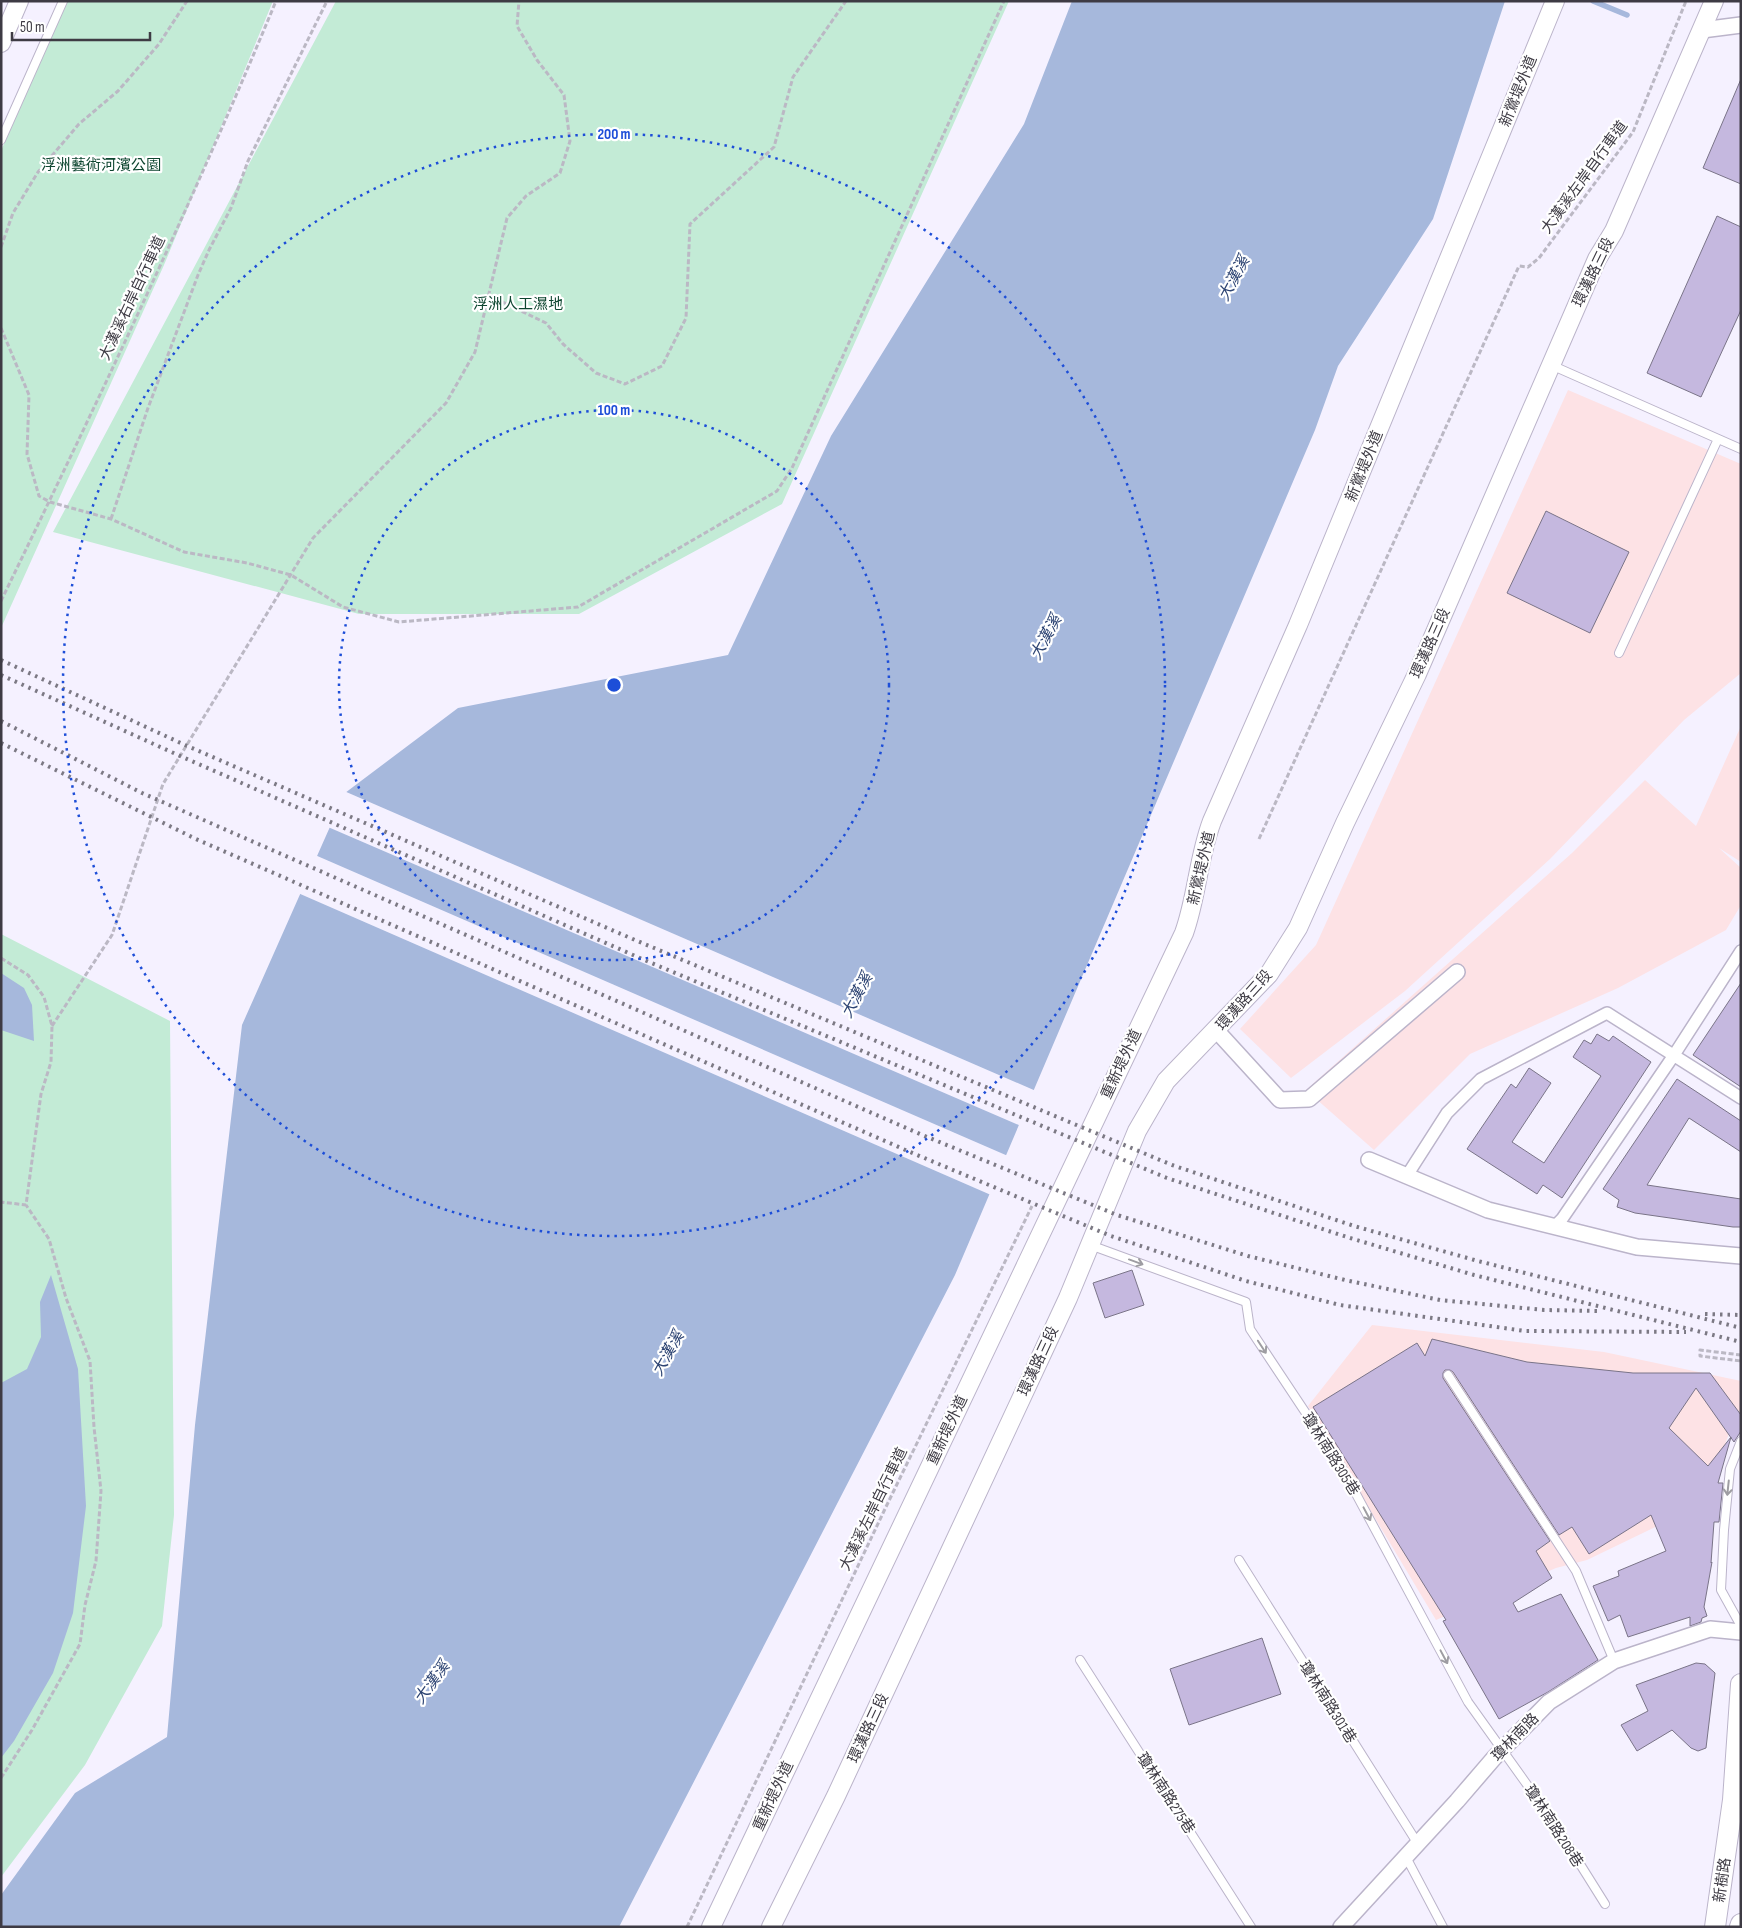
<svg xmlns="http://www.w3.org/2000/svg" width="1742" height="1928" font-family="'Sofia Sans Condensed','Noto Sans TC',sans-serif">
  <style>
    .industrial { fill: #fde2e5 }
    .green { fill: #c3ebd6 }
    .water { fill: #a6b8dc }
    .pier { fill: #f5f1ff }
    .lines { fill: none; stroke-linecap: round; stroke-linejoin: round }
    .stream { stroke: #a6b8dc; stroke-width: 5.5 }
    .building { fill: #c5b8df; stroke: #7a7488 }
    .service-casing { stroke: #bbb4ca; stroke-width: 10 }
    .pedestrian-casing { stroke: #bbb4ca; stroke-width: 14 }
    .minor-casing { stroke: #bbb4ca; stroke-width: 18 }
    .tertiary-casing { stroke: #bbb4ca; stroke-width: 20 }
    .secondary-casing { stroke: #bbb4ca; stroke-width: 22 }
    .path { stroke: #bbb8c4; stroke-width: 3; stroke-dasharray: 5 2.5; stroke-linecap: butt }
    .service { stroke: #fff; stroke-width: 8 }
    .pedestrian { stroke: #fff; stroke-width: 11 }
    .minor { stroke: #fff; stroke-width: 15 }
    .tertiary { stroke: #fff; stroke-width: 18 }
    .secondary { stroke: #fff; stroke-width: 20 }
    .rail { stroke: #7c7984; stroke-width: 4; stroke-dasharray: 2.5 5; stroke-linecap: butt }
    .oneway { stroke: #9e9da2 }
    .ring { fill: none; stroke: #1d4ed8; stroke-width: 2.5; stroke-dasharray: 2.5 5 }
    .labels { text-anchor: middle; stroke-width: 4.5; stroke-linejoin: round; paint-order: stroke }
    .street-label { font-size: 15px; fill: #3e3b44; stroke: #fff }
    .park-label { font-size: 15px; fill: #0e4630; stroke: #fff }
    .water-label { font-size: 16px; font-style: italic; fill: #2d4473; stroke: #fff }
    .centre { fill: #1d4ed8; stroke: #fff; stroke-width: 2.5 }
    .ring-label { font-size: 15px; text-anchor: middle; font-weight: bold; fill: #1d4ed8; stroke: #fff; stroke-width: 4.5; stroke-linejoin: round; paint-order: stroke }
  </style>
  <rect width="100%" height="100%" fill="#f5f1ff"/>
  <path class="industrial" d="M 1568,390 L 1741,464 L 1741,673 L 1684,720 L 1550,859 L 1405,991 L 1291,1078 L 1240,1029 L 1316,945 Z
    M 1741,726 L 1741,862 L 1719,848 L 1741,868 L 1741,905 L 1726,930 L 1618,988 L 1470,1054 L 1374,1150 L 1306,1090 L 1572,853 L 1645,780 L 1696,826 Z
    M 1372,1325 L 1604,1352 L 1741,1381 L 1741,1413 L 1732,1425 L 1714,1475 L 1676,1517 L 1587,1560 L 1556,1568 L 1436,1620 L 1308,1406 Z"/>
  <path class="green" d="M 65,1 L 273,1 L 164,265 L 1,628 L 1,151 Z
    M 336,1 L 1009,1 L 782,504 L 579,614 L 359,614 L 53,532 Z
    M 1,934 L 170,1021 L 174,1515 L 162,1626 L 85,1765 L 1,1877 Z"/>
  <path class="water" d="M 1072,1 L 1505,1 L 1433,219 L 1338,366 L 1315,430 L 955,1275 L 619,1927 L 1,1927 L 1,1895 L 75,1793 L 167,1737 L 195,1425 L 242,1025 L 345,793 L 458,708 L 728,655 L 831,436 L 1024,124 Z
    M 1,973 L 24,988 L 32,1005 L 34,1041 L 1,1030 Z
    M 51,1275 L 78,1369 L 86,1506 L 73,1613 L 53,1673 L 14,1741 L 1,1758 L 1,1383 L 27,1369 L 41,1337 L 40,1302 Z"/>
  <path class="pier" d="M 344,791 L 1036,1091 L 1021,1126 L 328,827 Z
    M 315,855 L 1008,1156 L 991,1195 L 298,893 Z"/>
  <g class="lines">
    <path class="stream" d="M 1593,1 L 1627,15"/>
  </g>
  <path class="building" d="M 1741,79 L 1741,184 L 1703,168 Z
    M 1717,216 L 1741,227 L 1741,310 L 1701,397 L 1647,373 Z
    M 1546,511 L 1629,552 L 1590,633 L 1507,593 Z
    M 1741,983 L 1741,1087 L 1693,1055 Z
    M 1597,1034 L 1609,1041 L 1613,1036 L 1651,1062 L 1562,1198 L 1543,1185 L 1537,1194 L 1467,1149 L 1511,1084 L 1516,1088 L 1529,1068 L 1551,1083 L 1512,1142 L 1544,1163 L 1601,1076 L 1573,1057 L 1584,1040 L 1591,1044 Z
    M 1677,1079 L 1741,1121 L 1741,1152 L 1689,1118 L 1647,1185 L 1741,1199 L 1741,1227 L 1733,1227 L 1635,1213 L 1617,1207 L 1619,1200 L 1603,1189 Z
    M 1132,1270 L 1144,1305 L 1105,1318 L 1093,1283 Z
    M 1432,1339 L 1527,1362 L 1633,1373 L 1710,1373 L 1741,1415 L 1741,1431 L 1734,1442 L 1696,1388 L 1669,1428 L 1708,1466 L 1731,1437 L 1718,1483 L 1723,1483 L 1719,1522 L 1714,1522 L 1711,1563 L 1712,1562 L 1704,1607 L 1707,1616 L 1702,1618 L 1701,1622 L 1690,1626 L 1690,1617 L 1628,1637 L 1620,1615 L 1608,1621 L 1593,1586 L 1619,1576 L 1618,1571 L 1666,1551 L 1651,1515 L 1589,1554 L 1572,1527 L 1559,1535 L 1453,1372 L 1450,1370 L 1445,1370 L 1443,1373 L 1443,1378 L 1550,1541 L 1536,1551 L 1552,1578 L 1513,1603 L 1518,1612 L 1561,1594 L 1598,1660 L 1548,1692 L 1499,1719 L 1443,1621 L 1446,1620 L 1313,1407 L 1417,1343 L 1425,1356 Z
    M 1262,1638 L 1281,1694 L 1189,1725 L 1170,1669 Z
    M 1696,1663 L 1705,1664 L 1715,1673 L 1706,1748 L 1698,1751 L 1691,1748 L 1672,1730 L 1637,1751 L 1621,1725 L 1648,1711 L 1636,1685 Z"/>
  <g class="lines">
    <g class="service-casing">
      <path id="service" d="M 1,140 L 63,1
        M 1551,365 L 1741,449
        M 1619,653 L 1718,439
        M 1090,1245 L 1246,1302 L 1250,1329 L 1341,1466 L 1468,1702 L 1553,1821 L 1605,1904
        M 1448,1375 L 1576,1571 L 1614,1661
        M 1741,1441 L 1730,1469 L 1724,1530 L 1721,1590 L 1741,1626
        M 1239,1560 L 1418,1844
        M 1080,1660 L 1251,1927
        M 1406,1857 L 1443,1927"/>
    </g>
    <g class="pedestrian-casing">
      <path id="pedestrian" d="M 1406,1177 L 1447,1113 L 1481,1079 L 1607,1013 L 1741,1098
        M 1554,1227 L 1562,1219 L 1674,1055 L 1741,951"/>
    </g>
    <g class="minor-casing">
      <path id="minor" d="M 1702,30 L 1741,25
        M 1216,1030 L 1280,1100 L 1309,1099 L 1457,972
        M 1369,1160 L 1488,1210 L 1637,1247 L 1741,1256
        M 1341,1927 L 1457,1801 L 1494,1758 L 1549,1702 L 1614,1661 L 1710,1629 L 1741,1632"/>
    </g>
    <g class="tertiary-casing">
      <path id="tertiary" d="M 1,43 L 19,1
        M 711,1927 L 1184,933 C 1197,897 1198,858 1212,821 L 1298,625 L 1555,1
        M 771,1927 L 836,1796 L 1068,1298 L 1137,1131 L 1166,1081 L 1269,974 L 1298,928 L 1345,823 L 1417,674 L 1597,259 L 1614,231 L 1714,1"/>
    </g>
    <g class="secondary-casing">
      <path id="secondary" d="M 1715,1927 L 1733,1800 L 1741,1684
        M 1740,1927 L 1741,1924"/>
    </g>
    <path class="path" d="M 1,247 L 13,213 L 38,172 L 79,124 L 118,91 L 159,44 L 187,1
      M 488,295 L 546,323 L 563,344 L 596,373 L 625,384 L 662,366 L 686,318 L 690,224 L 774,147 L 793,77 L 846,1
      M 1,328 L 29,395 L 27,454 L 39,496 L 50,502 L 111,519 L 184,552 L 247,563 L 291,575 L 343,607 L 399,622 L 578,607 L 777,491 L 792,468 L 1004,1
      M 111,519 L 148,408 L 198,275 L 209,250 L 231,208 L 248,161 L 327,1
      M 1,601 C 97,403 192,204 276,1
      M 1259,839 L 1519,266 L 1528,267 L 1539,258 L 1633,132 L 1686,1
      M 1,958 L 28,975 L 44,997 L 52,1026 L 51,1062 L 41,1094 L 26,1205 L 1,1202
      M 52,1026 L 112,935 L 163,784 L 313,538 L 446,403 L 475,352 L 507,218 L 526,196 L 560,173 L 570,141 L 564,95 L 537,60 L 517,26 L 519,1
      M 1741,1355 L 1700,1350 L 1700,1356 L 1741,1361
      M 1,1778 L 32,1730 L 80,1644 L 85,1605 L 96,1561 L 101,1491 L 94,1427 L 90,1361 L 66,1298 L 49,1239 L 26,1205
      M 687,1927 L 884,1511 L 1032,1206"/>
    <use href="#service" class="service"/>
    <use href="#pedestrian" class="pedestrian"/>
    <use href="#minor" class="minor"/>
    <use href="#tertiary" class="tertiary"/>
    <use href="#secondary" class="secondary"/>
    <path class="rail" d="M 1,660 L 185,745 L 635,940 L 1172,1165 L 1354,1226 L 1478,1261 L 1741,1328
      M 1,675 L 178,755 L 649,962 L 1167,1178 L 1350,1238 L 1474,1275 L 1741,1342
      M 1,721 L 142,793 L 920,1134 L 1117,1215 L 1248,1256 L 1345,1280 L 1440,1300 L 1544,1310 L 1600,1311
      M 1,743 L 196,839 L 910,1152 L 1111,1236 L 1246,1281 L 1340,1305 L 1525,1331 L 1686,1332
      M 1705,1314 L 1741,1315"/>
  </g>
  <defs><path id="oneway-shaft" d="M-6 0H5M1.5-3L5.5 0L1.5 3" fill="none" stroke-width="1.6" stroke-linecap="round" stroke-linejoin="round" transform="scale(1.25)"/></defs>
  <g class="oneway">
    <use href="#oneway-shaft" transform="translate(1136 1262) rotate(20)"/>
    <use href="#oneway-shaft" transform="translate(1262 1347) rotate(57)"/>
    <use href="#oneway-shaft" transform="translate(1728 1488) rotate(96)"/>
    <use href="#oneway-shaft" transform="translate(1367 1514) rotate(62)"/>
    <use href="#oneway-shaft" transform="translate(1444 1657) rotate(62)"/>
  </g>
  <g class="ring">
    <circle cx="614" cy="685" r="275"/>
    <circle cx="614" cy="685" r="551"/>
  </g>
  <g class="labels">
    <g class="street-label">
      <text transform="translate(1518 91) rotate(-68)" y="5">新鶯堤外道</text>
      <text transform="translate(1584 177) rotate(-54)" y="5">大漢溪左岸自行車道</text>
      <text transform="translate(1593 272) rotate(-64)" y="5">環漢路三段</text>
      <text transform="translate(132 298) rotate(-65)" y="5">大漢溪右岸自行車道</text>
      <text transform="translate(1364 466) rotate(-68)" y="5">新鶯堤外道</text>
      <text transform="translate(1430 643) rotate(-66)" y="5">環漢路三段</text>
      <text transform="translate(1201 868) rotate(-77)" y="5">新鶯堤外道</text>
      <text transform="translate(1244 1000) rotate(-48)" y="5">環漢路三段</text>
      <text transform="translate(1121 1064) rotate(-65)" y="5">重新堤外道</text>
      <text transform="translate(1038 1361) rotate(-65)" y="5">環漢路三段</text>
      <text transform="translate(947 1430) rotate(-65)" y="5">重新堤外道</text>
      <text transform="translate(1331 1454) rotate(58)" y="5">瓊林南路305巷</text>
      <text transform="translate(873 1509) rotate(-64)" y="5">大漢溪左岸自行車道</text>
      <text transform="translate(1328 1702) rotate(58)" y="5">瓊林南路301巷</text>
      <text transform="translate(868 1728) rotate(-65)" y="5">環漢路三段</text>
      <text transform="translate(1515 1737) rotate(-46)" y="5">瓊林南路</text>
      <text transform="translate(1166 1793) rotate(57)" y="5">瓊林南路275巷</text>
      <text transform="translate(773 1796) rotate(-65)" y="5">重新堤外道</text>
      <text transform="translate(1554 1826) rotate(57)" y="5">瓊林南路208巷</text>
      <text transform="translate(1722 1880) rotate(-82)" y="5">新樹路</text>
    </g>
    <g class="park-label">
      <text x="101" y="170">浮洲藝術河濱公園</text>
      <text x="518" y="309">浮洲人工濕地</text>
    </g>
    <g class="water-label">
      <text transform="translate(1233 278) rotate(-62)" y="6">大漢溪</text>
      <text transform="translate(1045 637) rotate(-62)" y="6">大漢溪</text>
      <text transform="translate(856 995) rotate(-62)" y="6">大漢溪</text>
      <text transform="translate(667 1353) rotate(-61)" y="6">大漢溪</text>
      <text transform="translate(431 1682) rotate(-54)" y="6">大漢溪</text>
    </g>
  </g>
  <circle cx="614" cy="685" r="8" class="centre"/>
  <g class="ring-label">
    <text x="614" y="139">200 m</text>
    <text x="614" y="415">100 m</text>
  </g>
  <rect width="1742" height="1928" fill="none" stroke="#3e3b44" stroke-width="5"/>
  <path d="M12 32v8h138v-8" fill="none" stroke="#3e3b44" stroke-width="2.5"/>
  <text x="20" y="32" font-size="15" fill="#3e3b44" stroke="#ffffff" stroke-width="4" paint-order="stroke">50 m</text>
</svg>
